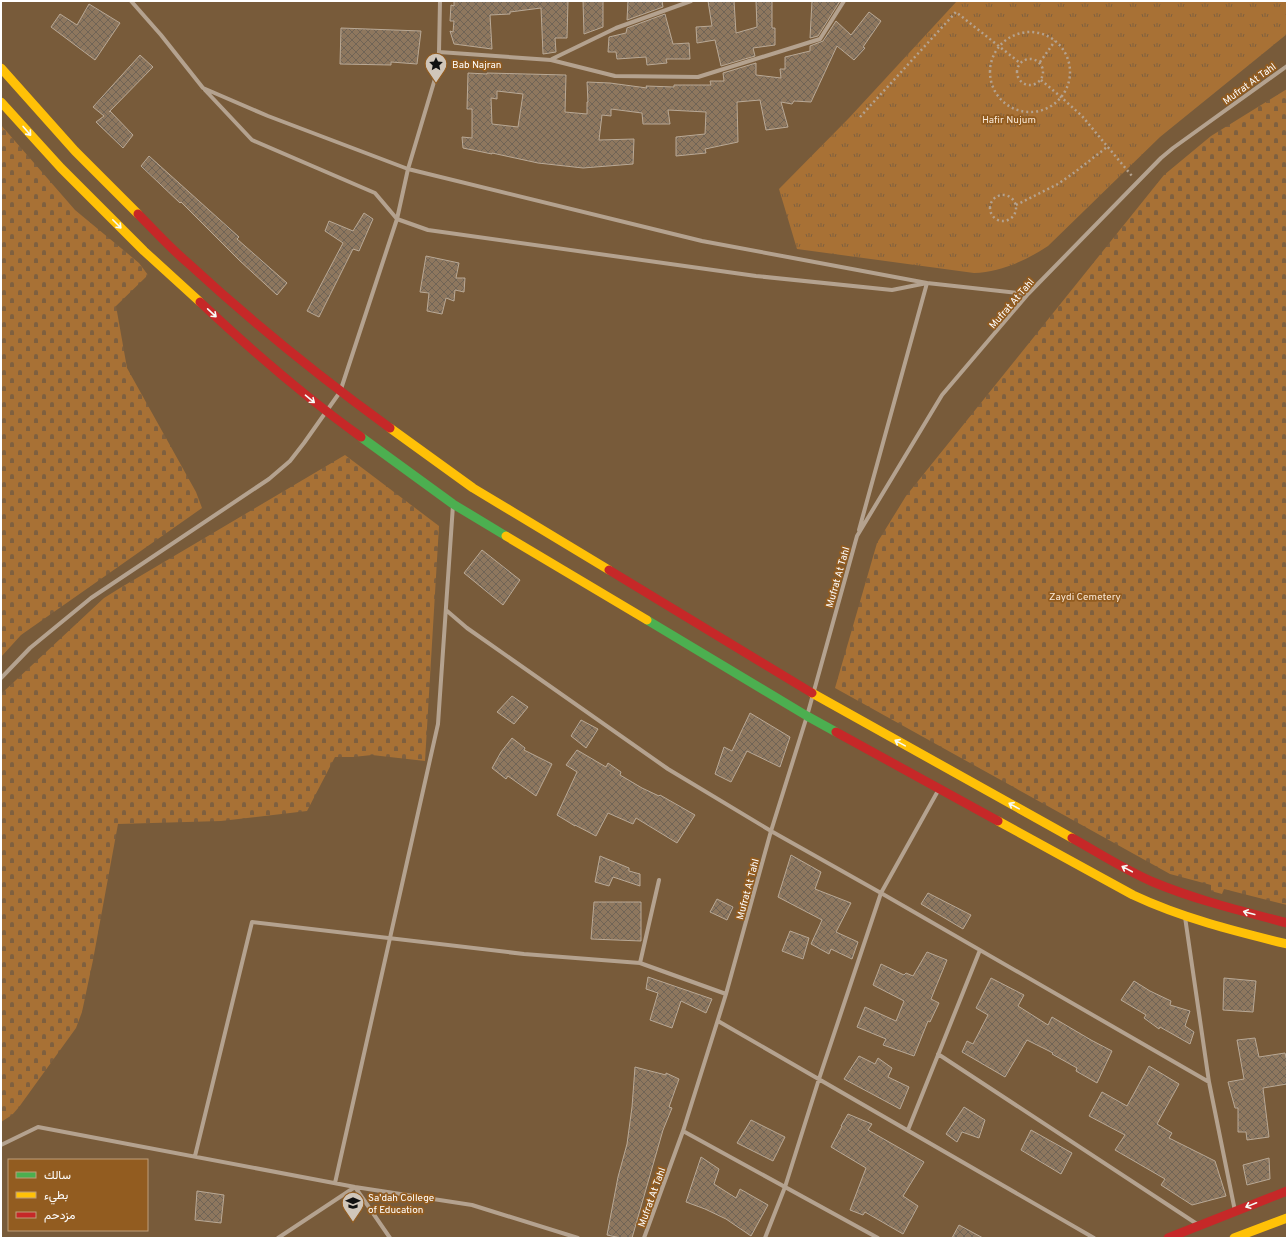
<svg xmlns="http://www.w3.org/2000/svg" width="1288" height="1239" font-family="Overpass,Vazirmatn,sans-serif">
  <style>
    .cemetery { fill: url(#cemetery-stones) }
    .park { fill: url(#park-tufts) }
    .building { fill: url(#building-cross-hatch); stroke: #b9a996; fill-rule: evenodd }
    .lines { fill: none; stroke-linecap: round; stroke-linejoin: round }
    .path { stroke: #b4a28f; stroke-width: 2.5; stroke-dasharray: 2 3; stroke-linecap: butt }
    .street { stroke: #b4a28f; stroke-width: 4 }
    .fast { stroke: #4caf50; stroke-width: 9 }
    .slow { stroke: #ffc107; stroke-width: 9 }
    .jam { stroke: #c62828; stroke-width: 9 }
    .oneway { stroke: #f6fbf6 }
    .labels { text-anchor: middle; stroke-width: 3.5; stroke-linejoin: round; paint-order: stroke }
    .poi-label { font-size: 10px; fill: #fff; stroke: #925c20; text-anchor: start }
    .street-label { font-size: 10px; fill: #fff; stroke: #925c20 }
    .park-label { font-size: 10px; fill: #fae9d7; stroke: #925c20 }
  </style>
  <defs>
    <pattern id="cemetery-stones" width="16" height="16" patternUnits="userSpaceOnUse"><rect width="16" height="16" fill="#a87135"/><path d="M2 7V4a2 2 0 0 1 4 0v3zM10 15v-3a2 2 0 0 1 4 0v3z" fill="#7f603f"/></pattern>
    <pattern id="park-tufts" width="24" height="20" patternUnits="userSpaceOnUse"><rect width="24" height="20" fill="#a87135"/><path d="M3 7l-1-3M5 7V3M7 7l1-3M15 17l-1-3M17 17v-4M19 17l1-3" fill="none" stroke="#7f603f"/></pattern>
    <pattern id="building-cross-hatch" width="8" height="8" patternUnits="userSpaceOnUse"><rect width="8" height="8" fill="#8e775e"/><path d="M0 0l8 8M0 8l8-8" fill="none" stroke="#706456"/></pattern>
  </defs>
  <rect width="100%" height="100%" fill="#785b3a"/>
  <path class="cemetery" d="M 1287,89 L 1287,905 L 1224,889 L 1222,894 L 1211,891 L 1211,885 L 1170,874 L 835,688 L 877,543 L 906,496 L 1164,175 L 1211,136 Z
    M 1,125 L 75,210 L 139,263 L 148,275 L 116,306 L 127,368 L 196,492 L 202,508 L 21,635 L 1,657 Z
    M 345,455 L 439,526 L 425,761 L 372,755 L 353,757 L 335,757 L 307,811 L 221,821 L 118,824 L 93,960 L 82,1012 L 76,1028 L 19,1107 L 12,1115 L 1,1122 L 1,694 L 104,598 L 120,588 Z"/>
  <path class="park" d="M 957,1 L 1287,1 L 1287,34 L 1160,137 L 1048,246 C 1025,261 1001,272 974,273 L 797,249 L 779,189 L 849,118 Z"/>
  <path class="building" d="M 454,1 L 568,1 L 567,38 L 555,38 L 556,52 L 543,54 L 541,8 L 510,12 L 510,14 L 490,15 L 492,49 L 454,44 L 450,31 L 453,32 L 454,21 L 450,21 L 451,5 L 454,6 Z
    M 583,1 L 603,1 L 603,27 L 584,34 Z
    M 628,1 L 662,1 L 663,7 L 627,20 Z
    M 708,1 L 734,1 L 736,33 L 757,27 L 756,1 L 772,1 L 772,28 L 775,28 L 775,45 L 753,48 L 755,56 L 721,66 L 715,40 L 697,43 L 696,27 L 712,26 Z
    M 812,1 L 840,1 L 818,36 L 810,38 Z
    M 89,4 L 120,23 L 95,60 L 51,27 L 60,14 L 77,25 Z
    M 869,12 L 881,21 L 863,47 L 865,48 L 854,60 L 837,46 L 811,102 L 794,101 L 792,104 L 781,102 L 788,127 L 766,130 L 760,100 L 737,102 L 738,142 L 705,149 L 706,153 L 676,156 L 676,137 L 705,134 L 706,112 L 668,110 L 670,124 L 643,124 L 642,113 L 611,109 L 611,116 L 602,115 L 599,140 L 634,139 L 633,164 L 583,168 L 538,163 L 492,153 L 492,154 L 463,148 L 462,137 L 472,138 L 472,109 L 467,109 L 468,73 L 487,74 L 487,73 L 566,75 L 565,112 L 587,114 L 587,102 L 588,102 L 587,82 L 610,83 L 647,88 L 646,86 L 674,87 L 674,85 L 711,85 L 710,81 L 724,81 L 723,73 L 756,63 L 756,75 L 781,78 L 780,69 L 785,69 L 785,57 L 810,51 L 810,46 L 823,41 L 836,21 L 851,35 ZM 497,91 L 523,94 L 518,127 L 492,124 L 491,98 L 497,99 Z
    M 665,14 L 673,44 L 689,43 L 690,59 L 666,59 L 667,63 L 647,65 L 646,57 L 617,59 L 616,52 L 608,52 L 609,37 L 626,33 L 627,28 Z
    M 341,28 L 421,31 L 417,64 L 391,62 L 391,65 L 340,64 Z
    M 140,55 L 153,67 L 109,112 L 110,111 L 133,135 L 123,148 L 96,122 L 104,116 L 93,107 Z
    M 149,156 L 239,237 L 237,239 L 287,283 L 277,295 L 240,261 L 181,202 L 180,203 L 141,166 Z
    M 364,213 L 373,219 L 359,251 L 353,249 L 319,317 L 307,311 L 343,243 L 325,231 L 329,221 L 353,231 Z
    M 426,256 L 459,263 L 456,278 L 465,278 L 464,292 L 455,290 L 454,301 L 446,298 L 442,314 L 427,311 L 429,293 L 420,292 Z
    M 482,550 L 520,580 L 503,605 L 464,573 Z
    M 512,696 L 528,707 L 514,724 L 497,712 Z
    M 750,713 L 790,737 L 780,767 L 747,751 L 731,782 L 715,774 L 724,747 L 732,751 Z
    M 581,720 L 598,729 L 586,748 L 571,736 Z
    M 512,738 L 525,748 L 524,750 L 552,764 L 536,796 L 508,776 L 506,779 L 492,768 L 501,752 Z
    M 577,750 L 606,767 L 608,763 L 621,772 L 620,775 L 642,788 L 659,796 L 660,795 L 695,815 L 677,843 L 636,818 L 633,824 L 608,813 L 596,836 L 575,825 L 575,826 L 557,815 L 577,772 L 566,765 Z
    M 791,855 L 821,872 L 815,889 L 851,903 L 836,932 L 858,942 L 852,959 L 831,949 L 829,954 L 811,944 L 822,920 L 778,897 Z
    M 600,856 L 629,868 L 629,871 L 640,874 L 640,886 L 613,877 L 609,886 L 595,882 Z
    M 928,893 L 971,915 L 963,929 L 921,904 Z
    M 717,899 L 733,907 L 727,920 L 710,912 Z
    M 594,902 L 641,902 L 641,941 L 591,939 Z
    M 790,931 L 809,938 L 803,959 L 782,951 Z
    M 927,952 L 947,960 L 931,999 L 939,1003 L 930,1022 L 928,1021 L 914,1056 L 883,1045 L 886,1039 L 857,1027 L 865,1007 L 896,1021 L 904,1001 L 873,985 L 881,964 L 904,975 L 906,973 L 913,976 Z
    M 648,977 L 712,999 L 706,1013 L 681,1001 L 672,1028 L 650,1020 L 658,993 L 646,989 Z
    M 991,978 L 1024,995 L 1018,1006 L 1048,1025 L 1052,1017 L 1091,1040 L 1112,1051 L 1097,1083 L 1076,1071 L 1077,1068 L 1052,1054 L 1053,1053 L 1027,1040 L 1005,1077 L 962,1052 L 967,1041 L 973,1044 L 988,1015 L 976,1008 Z
    M 1224,978 L 1256,981 L 1253,1012 L 1223,1010 Z
    M 1134,981 L 1150,991 L 1171,1001 L 1170,1005 L 1190,1011 L 1185,1026 L 1194,1032 L 1190,1044 L 1160,1027 L 1159,1029 L 1144,1018 L 1146,1015 L 1121,1000 Z
    M 1255,1038 L 1259,1057 L 1285,1053 L 1287,1061 L 1287,1084 L 1263,1088 L 1269,1137 L 1247,1140 L 1246,1132 L 1238,1132 L 1238,1108 L 1235,1108 L 1228,1082 L 1244,1079 L 1237,1040 Z
    M 859,1056 L 875,1064 L 878,1058 L 892,1068 L 888,1077 L 909,1087 L 900,1109 L 844,1079 Z
    M 1149,1066 L 1179,1084 L 1157,1124 L 1172,1133 L 1169,1138 L 1215,1161 L 1226,1196 L 1192,1205 L 1161,1185 L 1165,1179 L 1115,1150 L 1125,1135 L 1089,1116 L 1102,1092 L 1127,1106 Z
    M 635,1067 L 666,1075 L 666,1073 L 679,1079 L 669,1107 L 672,1108 L 663,1130 L 632,1238 L 621,1238 L 607,1235 L 618,1177 L 627,1144 L 632,1107 Z
    M 964,1107 L 985,1120 L 979,1138 L 962,1132 L 957,1142 L 946,1134 Z
    M 848,1114 L 872,1124 L 868,1130 L 924,1162 L 903,1196 L 918,1206 L 903,1234 L 865,1212 L 863,1215 L 850,1210 L 866,1168 L 831,1147 L 842,1126 L 841,1126 Z
    M 751,1120 L 785,1137 L 773,1161 L 737,1143 Z
    M 1031,1130 L 1072,1153 L 1061,1174 L 1021,1150 Z
    M 701,1157 L 719,1169 L 714,1184 L 736,1198 L 740,1189 L 768,1205 L 751,1236 L 726,1219 L 705,1209 L 686,1202 Z
    M 1269,1158 L 1270,1179 L 1247,1185 L 1243,1165 Z
    M 197,1191 L 224,1195 L 221,1223 L 195,1220 Z
    M 959,1225 L 983,1238 L 952,1238 Z"/>
  <g class="lines">
    <path class="path" d="M990 72a40 40 0 1 1 80 0a40 40 0 1 1-80 0Z
      M1017 72a13 13 0 1 1 26 0a13 13 0 1 1-26 0Z
      M 1040,62 L 1055,41
      M 1041,80 L 1061,97 L 1082,116 L 1132,176
      M 860,117 L 956,12 L 1020,63
      M990 208a13 13 0 1 1 26 0a13 13 0 1 1-26 0Z
      M 1016,205 L 1058,184 L 1075,172 L 1107,147"/>
    <path class="street" d="M 131,1 L 161,35 L 203,88 L 268,116 L 408,169 L 702,241 L 927,283 L 859,530
      M 439,52 L 551,60 L 615,76 L 698,77 L 820,39 L 844,1
      M 552,59 L 616,28 L 691,1
      M 205,90 L 252,140 L 375,193 L 397,219 L 428,230 L 756,276 L 892,290 L 927,283 L 1028,294
      M 446,610 L 467,628 L 668,769 L 771,831 L 881,893 L 1209,1082
      M 1,678 L 30,648 L 91,598 L 269,479 L 290,461 L 304,443 L 340,392 L 397,219 L 408,169 L 437,72 L 439,52 L 440,1
      M 1185,917 L 1209,1082 L 1235,1211
      M 640,963 L 659,880
      M 718,1021 L 1094,1238
      M 938,1054 L 1197,1224
      M 908,1130 L 980,950
      M 683,1131 L 878,1238
      M 1,1145 L 38,1127 L 355,1187 L 472,1205 L 578,1238
      M 195,1156 L 252,922 L 524,954 L 640,963 L 726,994
      M 335,1183 L 438,724 L 453,505
      M 278,1238 L 355,1187 L 390,1238
      M 644,1238 L 683,1131 L 726,994 L 771,831 L 807,716 L 857,536 L 942,395 L 1028,294 L 1161,158 L 1173,148 L 1287,66
      M 765,1238 L 785,1187 L 819,1079 L 881,893 L 939,789"/>
    <path class="fast" d="M 361,437 L 453,504 L 506,536
      M 647,620 L 807,716 L 836,732"/>
    <path class="slow" d="M 1,68 L 75,151 L 138,214
      M 1,102 L 61,168 L 144,251 L 200,302
      M 390,428 L 473,488 L 609,570
      M 506,536 L 647,620
      M 812,693 L 1072,838
      M 998,821 L 1133,895 C 1182,918 1234,931 1287,944
      M 1234,1238 L 1287,1218"/>
    <path class="jam" d="M 138,214 C 155,231 170,248 188,263 C 252,322 320,377 390,428
      M 200,302 C 251,350 304,396 361,437
      M 609,570 L 812,693
      M 836,732 L 998,821
      M 1072,838 C 1099,853 1125,870 1153,882 C 1196,900 1242,911 1287,923
      M 1168,1238 L 1287,1191"/>
  </g>
  <defs><path id="oneway-shaft" d="M-6 0H5M1.5-3L5.5 0L1.5 3" fill="none" stroke-width="1.6" stroke-linecap="round" stroke-linejoin="round"/></defs>
  <g class="oneway">
    <use href="#oneway-shaft" transform="translate(27 131) rotate(49)"/>
    <use href="#oneway-shaft" transform="translate(117 224) rotate(45)"/>
    <use href="#oneway-shaft" transform="translate(212 313) rotate(43)"/>
    <use href="#oneway-shaft" transform="translate(310 399) rotate(40)"/>
    <use href="#oneway-shaft" transform="translate(900 743) rotate(-151)"/>
    <use href="#oneway-shaft" transform="translate(1014 806) rotate(-151)"/>
    <use href="#oneway-shaft" transform="translate(1127 869) rotate(-152)"/>
    <use href="#oneway-shaft" transform="translate(1249 913) rotate(-165)"/>
    <use href="#oneway-shaft" transform="translate(1251 1205) rotate(158)"/>
  </g>
  <defs>
    <g id="sight-pin" transform="scale(1.15)"><path d="M0 17L-7.5 6A9.5 9.5 0 1 1 7.5 6Z" fill="#d0c6ba" stroke="#925c20"/><path d="M0-6L1.8-2.2L6-1.7L2.9 1.2L3.7 5.4L0 3.3L-3.7 5.4L-2.9 1.2L-6-1.7L-1.8-2.2Z" fill="#111"/></g>
    <g id="university-pin" transform="scale(1.15)"><path d="M0 17L-7.5 6A9.5 9.5 0 1 1 7.5 6Z" fill="#d0c6ba" stroke="#925c20"/><path d="M0-5L7-2L0 1L-7-2ZM-4 1L0 2.5L4 1V4Q0 6-4 4Z" fill="#111"/></g>
  </defs>
  <g fill-rule="evenodd">
    <use href="#sight-pin" x="436" y="64"/>
    <use href="#university-pin" x="353" y="1203"/>
  </g>
  <g class="labels">
    <g class="poi-label">
      <text x="452" y="68">Bab Najran</text>
      <text x="368" y="1201">Sa'dah College<tspan x="368" dy="12">of Education</tspan></text>
    </g>
    <g class="street-label">
      <text transform="translate(1249 83) rotate(-36)" y="4">Mufrat At Tahl</text>
      <text transform="translate(1011 303) rotate(-49)" y="4">Mufrat At Tahl</text>
      <text transform="translate(837 577) rotate(-74)" y="4">Mufrat At Tahl</text>
      <text transform="translate(747 889) rotate(-75)" y="4">Mufrat At Tahl</text>
      <text transform="translate(651 1197) rotate(-70)" y="4">Mufrat At Tahl</text>
    </g>
    <g class="park-label">
      <text x="1009" y="123">Hafir Nujum</text>
      <text x="1085" y="600">Zaydi Cemetery</text>
    </g>
  </g>
  <rect width="1288" height="1239" fill="none" stroke="#ffffff" stroke-width="4"/>
  <rect x="8" y="1159" width="140" height="72" fill="#925c20" stroke="#be9d79"/>
  <rect x="16" y="1172" width="20" height="6" fill="#4caf50" stroke="#be9d79"/>
  <text x="44" y="1179" font-size="12" fill="#ffffff">سالك</text>
  <rect x="16" y="1192" width="20" height="6" fill="#ffc107" stroke="#be9d79"/>
  <text x="44" y="1199" font-size="12" fill="#ffffff">بطيء</text>
  <rect x="16" y="1212" width="20" height="6" fill="#c62828" stroke="#be9d79"/>
  <text x="44" y="1219" font-size="12" fill="#ffffff">مزدحم</text>
</svg>
